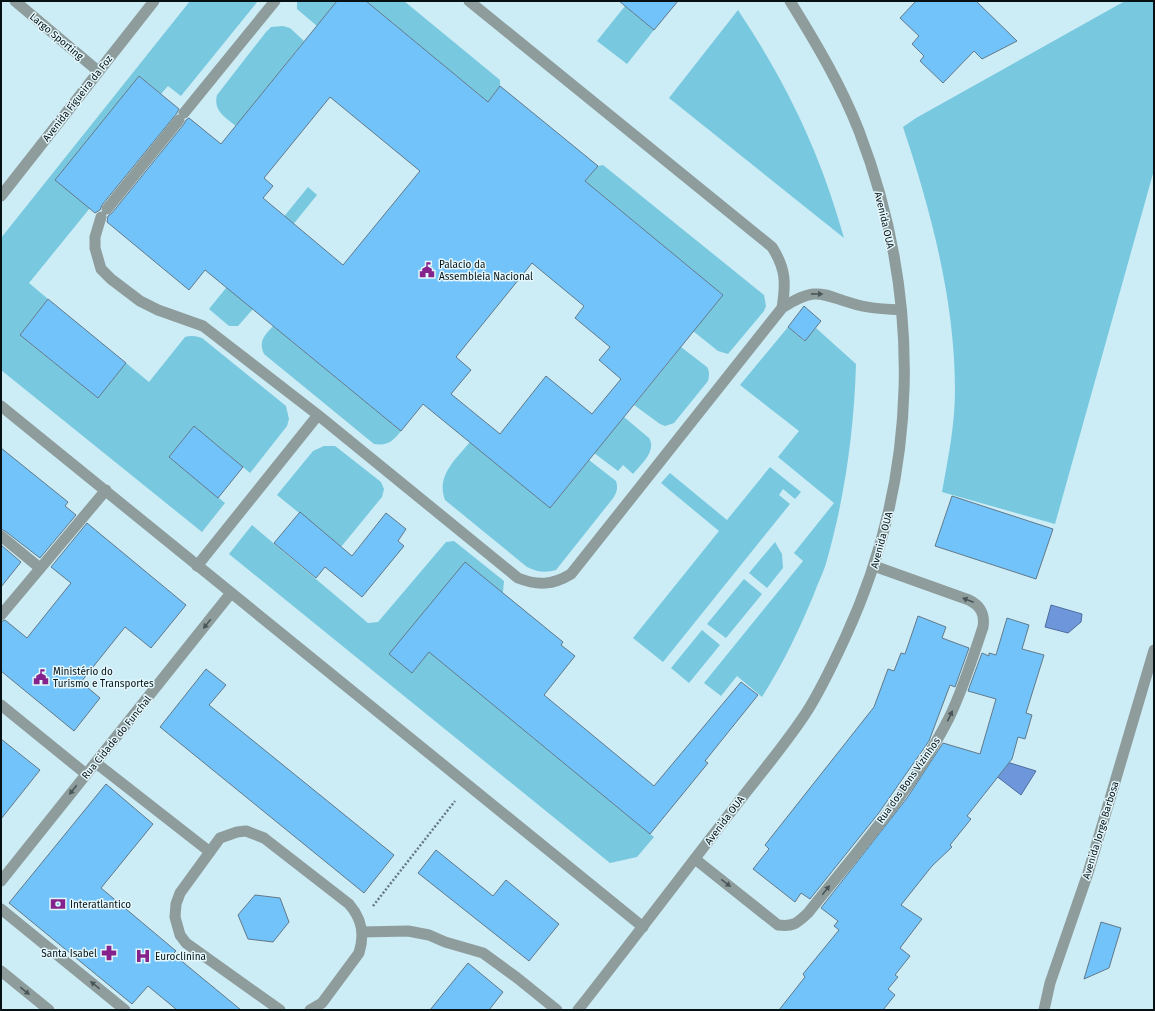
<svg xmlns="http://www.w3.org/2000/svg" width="1155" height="1011" font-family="'Fira Sans',sans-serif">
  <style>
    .green { fill: #78c9df }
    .water { fill: #6e96db; stroke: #4f6e9f }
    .building { fill: #71c3f9; stroke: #627989; fill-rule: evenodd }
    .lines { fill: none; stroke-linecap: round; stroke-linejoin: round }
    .path { stroke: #64797f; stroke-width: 2.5; stroke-dasharray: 2 2; stroke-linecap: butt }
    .service { stroke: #8e9c9c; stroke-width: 11 }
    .minor { stroke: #8e9c9c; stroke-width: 11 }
    .tertiary { stroke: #8e9c9c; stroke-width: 11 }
    .oneway { fill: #4a5658 }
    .labels { text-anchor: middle; stroke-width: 3; stroke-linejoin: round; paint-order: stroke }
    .street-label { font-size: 10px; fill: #061114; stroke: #e4f7fd }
    .poi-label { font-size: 10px; fill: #061114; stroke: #e4f7fd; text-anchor: start }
  </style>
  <rect width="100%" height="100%" fill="#ccecf6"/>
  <path class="green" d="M 190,1 L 258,1 L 181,96 L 168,86 L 161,94 L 139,76 L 55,180 L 90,208 L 29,283 L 48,299 L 20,335 L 98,398 L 126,363 L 149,382 L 185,337 C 192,335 196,336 202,338 L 286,406 L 289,419 L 287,426 L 250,473 L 194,426 L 169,457 L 225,503 L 202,532 L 1,370 L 1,238 Z
    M 297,1 L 337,1 L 317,26 L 297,9 Z
    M 366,1 L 404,1 L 500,80 L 500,86 L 488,102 Z
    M 1125,1 L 1154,1 L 1154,170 L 1055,524 L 942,492 C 948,458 955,425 955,390 C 955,301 931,211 903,127 L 916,118 Z
    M 625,6 L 654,30 L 627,64 L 597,41 Z
    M 738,10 C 787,84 820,152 844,238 L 669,98 Z
    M 283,26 L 290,28 L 304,41 L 236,126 C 225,117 213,111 217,95 L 266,32 L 271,27 Z
    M 603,165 L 764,295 L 766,306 L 764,311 L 728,354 L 718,351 L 693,331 L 723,295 L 585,181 L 598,166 Z
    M 308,187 L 317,195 L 236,295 L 253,309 L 238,326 L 229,326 L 209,309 Z
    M 273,326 L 401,431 C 393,441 388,446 374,444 L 264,354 C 258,341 265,335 273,326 Z
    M 788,327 L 804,341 L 816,328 L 856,364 C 854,431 845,496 827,560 C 824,571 818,583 814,594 C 799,630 783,664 762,697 L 737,676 L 721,696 L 704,683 L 803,561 L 794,553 L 834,503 L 778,457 L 799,431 L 740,385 Z
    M 681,347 L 707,367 C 710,372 709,376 708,381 L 674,423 L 665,426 L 660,424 L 634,405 Z
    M 624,417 L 649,438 C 657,451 641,464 633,474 L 623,465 L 618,471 L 594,453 Z
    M 470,442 L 550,508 L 589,460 L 616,481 C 618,488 617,491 614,497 L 556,570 C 545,573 537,572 527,567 L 445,500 C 436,476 455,460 470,442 Z
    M 324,446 L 335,446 L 339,449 L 381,482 L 384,489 L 382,497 L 341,547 L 277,495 L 313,451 Z
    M 770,467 L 801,492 L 795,499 L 783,489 L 779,495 L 790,504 L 663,662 L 633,638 L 719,531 L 661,483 L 670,473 L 727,520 Z
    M 252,525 L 368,623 L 378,622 L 446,542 L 454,541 L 504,581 L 503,592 L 484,615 L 434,656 L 654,837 L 637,857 L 610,863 L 229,554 Z
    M 775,542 L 782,554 L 783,568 L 767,588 L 749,573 Z
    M 744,579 L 762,594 L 726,638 L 707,624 Z
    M 702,630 L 720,645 L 689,683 L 671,668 Z"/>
  <path class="water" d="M 1051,605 L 1082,614 L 1081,622 L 1068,633 L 1045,627 Z
    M 994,758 L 1036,771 L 1021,795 L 986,768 Z"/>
  <path class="building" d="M 337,1 L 366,1 L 488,102 L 500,86 L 598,166 L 585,181 L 723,295 L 550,508 L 423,404 L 401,431 L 205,270 L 189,290 L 107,222 L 108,216 L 112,213 L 184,124 L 186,120 L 189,118 L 221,144 ZM 330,97 L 420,171 L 343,265 L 263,198 L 273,186 L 264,178 ZM 532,263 L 584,306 L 575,318 L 610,347 L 599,360 L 621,379 L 592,414 L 546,376 L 500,434 L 451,394 L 471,370 L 456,357 Z
    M 619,1 L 678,1 L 654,30 Z
    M 916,1 L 976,1 L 1017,41 L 982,59 L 974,51 L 943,83 L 920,61 L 924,56 L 912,44 L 919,36 L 900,18 Z
    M 139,76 L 179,109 L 177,113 L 102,205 L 100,210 L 95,213 L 55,180 Z
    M 48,299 L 126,363 L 98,398 L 20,335 Z
    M 804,306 L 821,321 L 805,341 L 788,327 Z
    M 194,426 L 243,467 L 218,498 L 169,457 Z
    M 1,448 L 68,502 L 65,506 L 76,515 L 40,558 L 5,531 L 1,529 Z
    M 952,496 L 1053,529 L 1036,579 L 935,546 Z
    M 300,512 L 352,556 L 386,513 L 406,529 L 398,541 L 404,546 L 362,597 L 325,567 L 316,578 L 274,543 Z
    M 87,523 L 186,605 L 151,648 L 125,627 L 81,682 L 100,698 L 74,731 L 1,671 L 1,622 L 5,620 L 27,638 L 71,583 L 51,567 Z
    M 1,545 L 21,562 L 1,587 Z
    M 465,562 L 563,642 L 561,645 L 575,656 L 544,695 L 654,786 L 741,682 L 758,695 L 705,761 L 708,763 L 650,834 L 429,652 L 412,673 L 389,654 Z
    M 918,616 L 946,627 L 942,638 L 969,648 L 955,687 L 950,685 L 929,741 L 878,814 L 810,899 L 801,893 L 795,902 L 753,869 L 769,849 L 765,845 L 874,707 L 888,669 L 894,671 L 901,653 L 905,654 Z
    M 1007,618 L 1029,625 L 1022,649 L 1044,655 L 1026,713 L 1032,715 L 1025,739 L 1018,737 L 1012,759 L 967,816 L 971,819 L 950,845 L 952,847 L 932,866 L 901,905 L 922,919 L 900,948 L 910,956 L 895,975 L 898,977 L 888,989 L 895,995 L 883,1010 L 779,1010 L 805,977 L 803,974 L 839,930 L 834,926 L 838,921 L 821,908 L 907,798 L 943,743 L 980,754 L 996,699 L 968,691 L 982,653 L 989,656 L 989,653 L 996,655 Z
    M 206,669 L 226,685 L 209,705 L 394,855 L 364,893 L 160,727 Z
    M 1,739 L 40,770 L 1,819 Z
    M 106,784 L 153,824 L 101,888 L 176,951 L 173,954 L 241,1010 L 177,1010 L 148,986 L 132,1004 L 9,903 Z
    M 436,850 L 493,896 L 506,880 L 559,924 L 529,961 L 418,873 Z
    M 255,895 L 280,898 L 289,922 L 273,942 L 248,939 L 238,915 Z
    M 1101,922 L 1121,928 L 1109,968 L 1084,979 Z
    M 468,963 L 503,992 L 489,1010 L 430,1010 Z"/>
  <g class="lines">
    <path class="path" d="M 373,906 L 455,801"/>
    <path class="service" d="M 15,1 L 98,71
      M 184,113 L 275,1
      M 107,209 L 179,120
      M 101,217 L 95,237 L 95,248 L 101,269 L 111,279 L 140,301 L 158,310 L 203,326 L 318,415 L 518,578 C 538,586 553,585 571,574 L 782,308 C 786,283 786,269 772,247 L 469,1
      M 782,308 C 820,283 823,297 862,306 C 875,309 888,309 901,310
      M 1,536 L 40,568
      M 197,566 L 318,415
      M 362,932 L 408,931 L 429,935 L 445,942 L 483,953 L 516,977 L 557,1010"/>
    <path class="minor" d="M 1,196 L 154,1
      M 1,406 L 643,927
      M 1,615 L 106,490
      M 1,705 L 86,774
      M 96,763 L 210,852
      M 695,859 L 778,925 C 794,927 797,923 808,913 C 858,850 913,789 949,718 C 963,689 973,657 983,627 C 985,614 981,606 969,600 L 874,566
      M 1,881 L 231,593
      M 1,909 L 125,1010
      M 1,971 L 49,1010
      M 280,1010 L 186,943 L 180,935 L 175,917 L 176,904 L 180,893 L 220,838 L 237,832 L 246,831 L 264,838 L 349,904 C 362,919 365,934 359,953 L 322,1003 L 310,1010"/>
    <path class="tertiary" d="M 578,1010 C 629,945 679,879 730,813 C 755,780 783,748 806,713 C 821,690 833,664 845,638 C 920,476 923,298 859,131 C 841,85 816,43 790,1
      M 1044,1010 L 1050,983 L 1088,873 L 1154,650"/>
  </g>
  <defs><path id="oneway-solid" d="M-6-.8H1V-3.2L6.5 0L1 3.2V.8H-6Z"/></defs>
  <g class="oneway">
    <use href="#oneway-solid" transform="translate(817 294) rotate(1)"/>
    <use href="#oneway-solid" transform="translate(968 600) rotate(-159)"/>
    <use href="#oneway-solid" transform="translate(207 624) rotate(128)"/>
    <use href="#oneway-solid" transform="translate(950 716) rotate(-65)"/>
    <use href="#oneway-solid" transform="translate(73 790) rotate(128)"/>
    <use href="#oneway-solid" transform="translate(726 883) rotate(38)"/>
    <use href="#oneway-solid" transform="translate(826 890) rotate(-52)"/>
    <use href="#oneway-solid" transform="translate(95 985) rotate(-141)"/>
    <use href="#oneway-solid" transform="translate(25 991) rotate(39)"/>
  </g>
  <defs>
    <g id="civic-bare" transform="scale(1.2)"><path d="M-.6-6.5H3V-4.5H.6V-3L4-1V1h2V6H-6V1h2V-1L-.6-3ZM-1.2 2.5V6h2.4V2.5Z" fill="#86228b" stroke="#e4f7fd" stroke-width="2.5" paint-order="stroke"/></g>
    <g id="bank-bare" transform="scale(1.2)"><path d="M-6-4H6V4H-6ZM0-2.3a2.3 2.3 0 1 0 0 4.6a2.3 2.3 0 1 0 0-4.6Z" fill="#86228b" stroke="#e4f7fd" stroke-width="2.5" paint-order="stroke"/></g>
    <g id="pharmacy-bare" transform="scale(1.2)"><path d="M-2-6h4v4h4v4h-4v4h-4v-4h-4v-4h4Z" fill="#86228b" stroke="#e4f7fd" stroke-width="2.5" paint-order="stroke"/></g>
    <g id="hospital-bare" transform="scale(1.2)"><path d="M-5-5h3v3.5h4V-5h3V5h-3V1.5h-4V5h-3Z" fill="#86228b" stroke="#e4f7fd" stroke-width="2.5" paint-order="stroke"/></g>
  </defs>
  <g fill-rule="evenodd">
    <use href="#civic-bare" x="427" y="270"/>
    <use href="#civic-bare" x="41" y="677"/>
    <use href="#bank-bare" x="58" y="904"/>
    <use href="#pharmacy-bare" x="109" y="953"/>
    <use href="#hospital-bare" x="143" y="956"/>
  </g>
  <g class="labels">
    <g class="street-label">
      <text transform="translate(57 36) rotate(40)" y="4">Largo Sporting</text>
      <text transform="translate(77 98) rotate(-52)" y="4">Avenida Figueira da Foz</text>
      <text transform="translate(885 220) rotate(77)" y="4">Avenida OUA</text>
      <text transform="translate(881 540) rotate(-75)" y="4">Avenida OUA</text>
      <text transform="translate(116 737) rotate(-51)" y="4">Rua Cidade do Funchal</text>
      <text transform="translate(908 780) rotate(-55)" y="4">Rua dos Bons Vizinhos</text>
      <text transform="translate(724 820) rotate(-53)" y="4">Avenida OUA</text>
      <text transform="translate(1100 830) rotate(-73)" y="4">Avenida Jorge Barbosa</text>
    </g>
    <g class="poi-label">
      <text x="439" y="268">Palacio da<tspan x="439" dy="12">Assembleia Nacional</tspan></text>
      <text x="53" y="675">Ministério do<tspan x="53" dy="12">Turismo e Transportes</tspan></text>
      <text x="70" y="908">Interatlantico</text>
      <text x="97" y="957" text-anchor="end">Santa Isabel</text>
      <text x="155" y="960">Euroclinina</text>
    </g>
  </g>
  <rect width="1155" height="1011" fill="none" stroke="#061114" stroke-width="4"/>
</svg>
